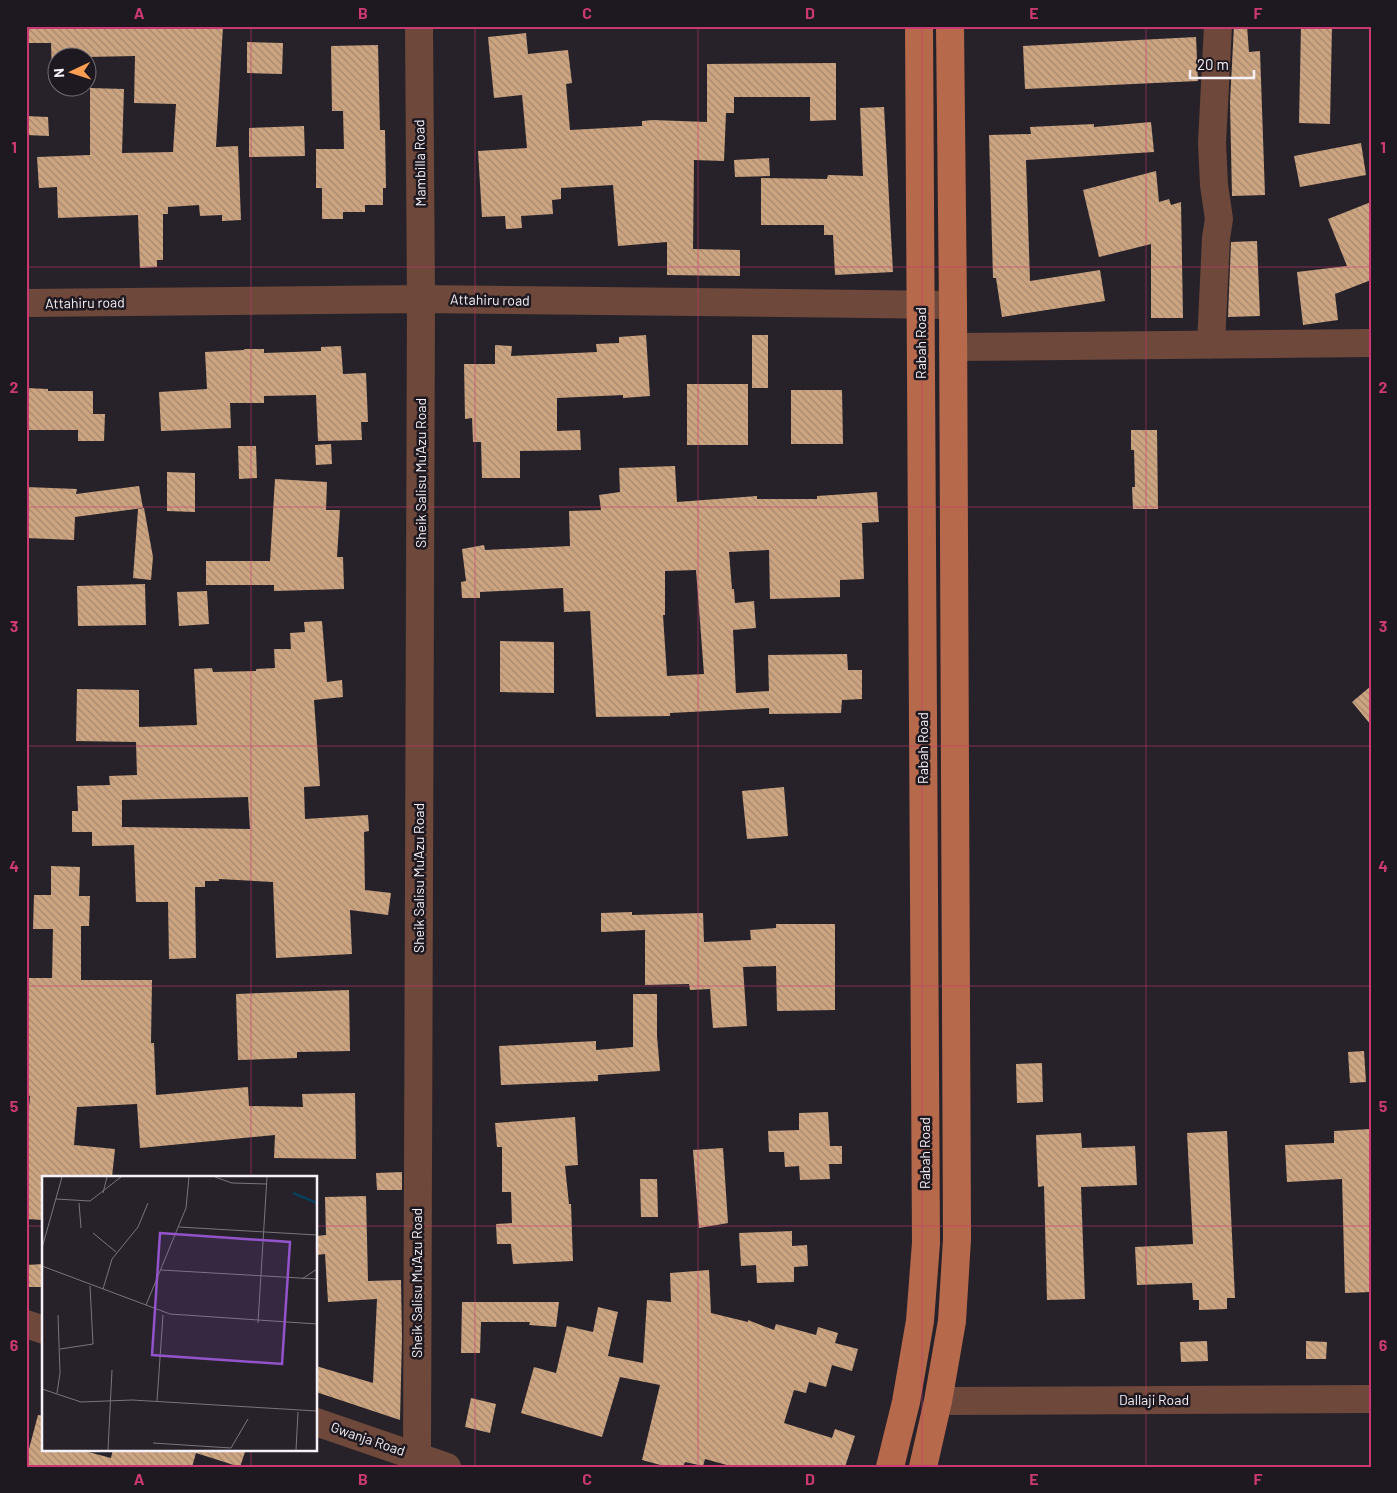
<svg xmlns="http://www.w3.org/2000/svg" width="1397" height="1493" font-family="Barlow,sans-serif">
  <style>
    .building { fill: url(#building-back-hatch); fill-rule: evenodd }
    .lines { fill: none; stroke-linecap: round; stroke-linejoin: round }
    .minor { stroke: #6e483a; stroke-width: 28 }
    .major { stroke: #b7694c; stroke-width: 28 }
    .grid { fill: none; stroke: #ca3972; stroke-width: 1; stroke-opacity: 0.55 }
    .labels { text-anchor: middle; stroke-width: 5; stroke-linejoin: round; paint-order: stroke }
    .street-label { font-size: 14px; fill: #f5f1f6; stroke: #1e1820 }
    .inset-river { fill: none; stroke: #0b3e58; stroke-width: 2.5 }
    .inset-road { fill: none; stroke: #79757c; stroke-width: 1 }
    .view { fill: #9353ca; fill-opacity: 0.15; stroke: #9353ca; stroke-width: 2.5 }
    .inset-edge { fill: none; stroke: #f5f1f6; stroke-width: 2.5 }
    .neatline { fill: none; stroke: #ca3972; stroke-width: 2 }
    .grid-label { font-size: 16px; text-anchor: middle; font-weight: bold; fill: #ca3972 }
  </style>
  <defs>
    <pattern id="building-back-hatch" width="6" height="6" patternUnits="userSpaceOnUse" patternTransform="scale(1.25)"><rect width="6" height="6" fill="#cca480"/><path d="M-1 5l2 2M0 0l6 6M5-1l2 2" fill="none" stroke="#a58870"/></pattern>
  </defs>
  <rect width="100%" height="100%" fill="#27222a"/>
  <path class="building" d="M 29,26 L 223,26 L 216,147 L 238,146 L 241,220 L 222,221 L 222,215 L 200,216 L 199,205 L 168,207 L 168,214 L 163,214 L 163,260 L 157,260 L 157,267 L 140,268 L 138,215 L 58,218 L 57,187 L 39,188 L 37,157 L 90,155 L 90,88 L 124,89 L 122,153 L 173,152 L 176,104 L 134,103 L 135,56 L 88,57 L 88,76 L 88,58 L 58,58 L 58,76 L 52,76 L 51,43 L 29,43 Z
    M 1234,26 L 1247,26 L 1249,52 L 1260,51 L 1265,195 L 1232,196 L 1230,102 Z
    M 1301,26 L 1332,26 L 1330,124 L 1299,123 Z
    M 526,33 L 528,54 L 568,50 L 572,83 L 566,84 L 570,130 L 642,126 L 642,121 L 653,120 L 707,122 L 707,64 L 836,63 L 836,120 L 810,121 L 810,97 L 734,97 L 734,113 L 726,113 L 724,161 L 694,160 L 693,249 L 740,250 L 740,276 L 667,275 L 667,242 L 618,246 L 613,185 L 561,188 L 561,199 L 552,200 L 553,214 L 521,216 L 522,228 L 506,229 L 505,216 L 482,217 L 478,151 L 527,148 L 522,95 L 494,98 L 488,37 Z
    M 1196,37 L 1198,81 L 1025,89 L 1023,46 Z
    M 247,42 L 283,43 L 282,74 L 247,73 Z
    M 378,45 L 380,130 L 385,130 L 386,188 L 383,188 L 383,205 L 365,205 L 365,212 L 343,212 L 343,219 L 322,219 L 322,188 L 316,188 L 316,149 L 344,149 L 343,111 L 332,111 L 331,46 Z
    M 884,107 L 893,272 L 835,275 L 833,235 L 824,235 L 824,225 L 761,225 L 761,178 L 827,179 L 828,175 L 863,176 L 860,108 Z
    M 26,116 L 48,117 L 49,136 L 26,135 Z
    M 1151,122 L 1154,152 L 1026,160 L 1030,281 L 1100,270 L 1105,301 L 1002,317 L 996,278 L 993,278 L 989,135 L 1031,134 L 1030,127 L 1094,124 L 1094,127 Z
    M 304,126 L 305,156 L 249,157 L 249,128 Z
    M 1361,143 L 1366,175 L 1300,187 L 1294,156 Z
    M 769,158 L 770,176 L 735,177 L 734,160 Z
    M 1156,171 L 1159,202 L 1169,199 L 1171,205 L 1181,202 L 1183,318 L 1151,318 L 1151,244 L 1099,257 L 1083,190 Z
    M 1371,202 L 1371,280 L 1335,294 L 1338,320 L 1303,325 L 1297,272 L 1347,266 L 1328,219 Z
    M 1257,241 L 1260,316 L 1228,317 L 1231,242 Z
    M 646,335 L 650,396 L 623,398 L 623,395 L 557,398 L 557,431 L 580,430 L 581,450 L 520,451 L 520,478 L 482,478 L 481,442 L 473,442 L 472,418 L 465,419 L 464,364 L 495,364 L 495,345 L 512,346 L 511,356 L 597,352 L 596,344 L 619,343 L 619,337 Z
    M 752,335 L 768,335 L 768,388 L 752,388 Z
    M 341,346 L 343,374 L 366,373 L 368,422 L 361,422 L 362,440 L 318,441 L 316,395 L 264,396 L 264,403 L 230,403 L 231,428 L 161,431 L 159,392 L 207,389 L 205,352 L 244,350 L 244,349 L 264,349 L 264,353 L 321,351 L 321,347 Z
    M 687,384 L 748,384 L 748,445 L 687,445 Z
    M 26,388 L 48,389 L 48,391 L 93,391 L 93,414 L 105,414 L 104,441 L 78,441 L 78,430 L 26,430 Z
    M 791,390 L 842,390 L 843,444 L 791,444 Z
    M 1131,430 L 1157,430 L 1158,509 L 1133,509 L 1132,487 L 1135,487 L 1134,450 L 1131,450 Z
    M 331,444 L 332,464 L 316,465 L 315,445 Z
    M 238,446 L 256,446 L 257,478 L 239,479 Z
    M 675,466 L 677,502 L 757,496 L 757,499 L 817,499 L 817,496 L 877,492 L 879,522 L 862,523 L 864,579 L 840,580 L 840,597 L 770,599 L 769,550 L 729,552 L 732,589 L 734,589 L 735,603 L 754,601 L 756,628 L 733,630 L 736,693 L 769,691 L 768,655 L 847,654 L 848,670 L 862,670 L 862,699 L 842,700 L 841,713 L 769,714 L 769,708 L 670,713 L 670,716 L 596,717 L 590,611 L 564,612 L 563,588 L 480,592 L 480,598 L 462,598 L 461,582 L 466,581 L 462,549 L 484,545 L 485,550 L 570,546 L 569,511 L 601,510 L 599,495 L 620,492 L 619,468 ZM 696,570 L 704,674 L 667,676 L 663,615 L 665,615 L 665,571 Z
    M 167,472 L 195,473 L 195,512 L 167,511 Z
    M 275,479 L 327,482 L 326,510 L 340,510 L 337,557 L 343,557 L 344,589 L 274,591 L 274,585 L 206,585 L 206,561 L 270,561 Z
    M 139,486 L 143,508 L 75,517 L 74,540 L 26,538 L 26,487 L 77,489 L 76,494 Z
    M 144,508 L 153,557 L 151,580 L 133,578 L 138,509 Z
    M 145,584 L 146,625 L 78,626 L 77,586 Z
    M 207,591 L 209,624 L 179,626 L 177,592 Z
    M 322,621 L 327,682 L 342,680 L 343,697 L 314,700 L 320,786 L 304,787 L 305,819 L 368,815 L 369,831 L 364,832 L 365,890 L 391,893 L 388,915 L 350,910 L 352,954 L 276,958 L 273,882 L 219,879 L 219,881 L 205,881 L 205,887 L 195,887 L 196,958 L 169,959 L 168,902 L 136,902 L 134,845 L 92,846 L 92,832 L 72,832 L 72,811 L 78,811 L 77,786 L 110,785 L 109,776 L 137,775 L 136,742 L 76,741 L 77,689 L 139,690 L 139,727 L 197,725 L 194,669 L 212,668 L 213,672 L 256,671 L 256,669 L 275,668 L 274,649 L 291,649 L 290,633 L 305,632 L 304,622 ZM 248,797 L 250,829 L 122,827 L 122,800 Z
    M 500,641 L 554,642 L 554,693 L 500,692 Z
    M 1371,686 L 1371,725 L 1352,702 Z
    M 784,787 L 788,836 L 747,839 L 742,791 Z
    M 51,866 L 80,867 L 79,896 L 90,896 L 89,926 L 81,926 L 81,980 L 152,980 L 151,1043 L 154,1043 L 156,1095 L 248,1087 L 249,1106 L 303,1107 L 302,1094 L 355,1093 L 356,1159 L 274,1158 L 275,1135 L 140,1148 L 137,1104 L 77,1107 L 74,1145 L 115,1149 L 112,1177 L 44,1177 L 44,1220 L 26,1219 L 26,1141 L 30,1096 L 28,1096 L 26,978 L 52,978 L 53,929 L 33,929 L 34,895 L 51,895 Z
    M 632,912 L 632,915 L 703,913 L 704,942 L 751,940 L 750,930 L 776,928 L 776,924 L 835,924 L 835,1010 L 777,1011 L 776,966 L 743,967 L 747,1026 L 713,1028 L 710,989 L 690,990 L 689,984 L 645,985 L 645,930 L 601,932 L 601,913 Z
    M 349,990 L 350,1051 L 297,1052 L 297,1058 L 238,1060 L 236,994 Z
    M 633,994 L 657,994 L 657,1036 L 660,1071 L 598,1075 L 598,1081 L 501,1085 L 499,1046 L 596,1041 L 596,1050 L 633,1047 Z
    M 1364,1051 L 1366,1082 L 1350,1083 L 1348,1052 Z
    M 1042,1063 L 1043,1102 L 1017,1103 L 1016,1064 Z
    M 828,1112 L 830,1146 L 842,1146 L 842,1164 L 829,1164 L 830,1179 L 800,1180 L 799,1166 L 785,1167 L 784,1152 L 769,1152 L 768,1131 L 799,1130 L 799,1113 Z
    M 575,1117 L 578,1165 L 565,1166 L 569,1204 L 571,1204 L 573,1261 L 513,1264 L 511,1244 L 497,1244 L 496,1224 L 512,1223 L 511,1192 L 502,1192 L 502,1147 L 497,1147 L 495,1123 Z
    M 1371,1129 L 1371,1292 L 1345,1293 L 1342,1179 L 1287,1182 L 1285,1145 L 1334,1143 L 1334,1131 Z
    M 1227,1131 L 1235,1298 L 1227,1298 L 1227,1309 L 1199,1310 L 1199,1300 L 1193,1300 L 1192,1283 L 1137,1285 L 1135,1247 L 1193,1244 L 1187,1133 Z
    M 1081,1133 L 1082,1148 L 1135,1146 L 1137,1185 L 1081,1187 L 1085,1299 L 1047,1300 L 1044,1186 L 1038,1187 L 1036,1135 Z
    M 723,1148 L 728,1223 L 699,1228 L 693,1150 Z
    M 402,1172 L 402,1190 L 377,1190 L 376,1173 Z
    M 640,1179 L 657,1179 L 658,1217 L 641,1217 Z
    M 366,1196 L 368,1281 L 401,1280 L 402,1338 L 400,1420 L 316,1392 L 316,1366 L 373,1383 L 377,1299 L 328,1302 L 325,1254 L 316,1255 L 316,1236 L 326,1235 L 325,1197 Z
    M 792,1231 L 792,1246 L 807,1245 L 808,1266 L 794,1267 L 794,1282 L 757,1283 L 756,1265 L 741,1266 L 739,1233 Z
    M 44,1264 L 44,1287 L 26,1287 L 26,1265 Z
    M 709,1270 L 711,1313 L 748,1322 L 748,1320 L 774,1330 L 776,1324 L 816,1335 L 818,1327 L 838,1333 L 835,1343 L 858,1349 L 852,1371 L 832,1365 L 826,1387 L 809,1382 L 806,1393 L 794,1390 L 784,1423 L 832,1438 L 835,1429 L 855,1436 L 845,1467 L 734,1467 L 705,1459 L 703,1466 L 685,1462 L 683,1467 L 668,1467 L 642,1460 L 660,1385 L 620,1377 L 602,1437 L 521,1413 L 534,1367 L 556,1373 L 567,1326 L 593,1332 L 598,1307 L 618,1312 L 608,1356 L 643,1363 L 647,1300 L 671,1302 L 670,1273 Z
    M 462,1302 L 559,1302 L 556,1327 L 529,1325 L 530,1322 L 481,1322 L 480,1353 L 461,1353 Z
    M 1207,1341 L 1208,1361 L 1181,1362 L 1180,1342 Z
    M 1306,1341 L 1327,1342 L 1326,1359 L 1306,1359 Z
    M 471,1398 L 496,1404 L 490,1433 L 465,1427 Z
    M 38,1415 L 44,1416 L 44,1449 L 77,1449 L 111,1458 L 113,1449 L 246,1449 L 240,1467 L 196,1453 L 192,1467 L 26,1467 L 26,1460 Z"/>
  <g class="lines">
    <path class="minor" d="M 26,303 L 421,299 L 953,305
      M 1211,345 L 1216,238 L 1219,219 L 1214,185 L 1212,143 L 1218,26
      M 953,347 L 1371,343
      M 26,1324 L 44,1330
      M 938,1401 L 1371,1399
      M 316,1422 L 447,1467
      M 417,1456 L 421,299 L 419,26"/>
    <path class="major" d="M 890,1467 L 906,1402 L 920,1321 L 926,1243 L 919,26
      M 923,1467 L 938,1401 L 952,1321 L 957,1239 L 953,305 L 950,26"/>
  </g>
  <path class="grid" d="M 251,26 L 251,1177M 475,26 L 475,1467M 698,26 L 698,1467M 922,26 L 922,1467M 1146,26 L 1146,1467M 26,267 L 1371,267M 26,507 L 1371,507M 26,746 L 1371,746M 26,986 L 1371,986M 26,1226 L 44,1226M 316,1226 L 1371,1226M 251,1449 L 251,1467"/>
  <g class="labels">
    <g class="street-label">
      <text transform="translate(420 163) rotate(-91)" y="5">Mambilla Road</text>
      <text transform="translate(490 300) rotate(1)" y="5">Attahiru road</text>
      <text transform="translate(85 303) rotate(-1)" y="5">Attahiru road</text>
      <text transform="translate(921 343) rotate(-90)" y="5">Rabah Road</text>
      <text transform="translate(421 473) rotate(-90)" y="5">Sheik Salisu Mu'Azu Road</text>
      <text transform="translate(923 748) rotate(-90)" y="5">Rabah Road</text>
      <text transform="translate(419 878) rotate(-90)" y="5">Sheik Salisu Mu'Azu Road</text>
      <text transform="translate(925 1153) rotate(-90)" y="5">Rabah Road</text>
      <text transform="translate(417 1283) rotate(-90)" y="5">Sheik Salisu Mu'Azu Road</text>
      <text x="1154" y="1405">Dallaji Road</text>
      <text transform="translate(368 1439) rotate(19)" y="5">Gwanja Road</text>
    </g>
  </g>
  <g transform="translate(42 1176)">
    <rect width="275" height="275" fill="#27222a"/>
    <path class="inset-river" d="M 251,17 L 275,27"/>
    <path class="inset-road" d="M 173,1 L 190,7 L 225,8M 61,17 L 65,1M 14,23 L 48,25 L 79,1M 37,27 L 39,52M 137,51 L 275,59M 51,57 L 74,76M 0,72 L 20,1M 0,90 L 128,138 L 275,148M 119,94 L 275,103M 260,103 L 275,93M 61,113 L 70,83 L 96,51 L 106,27M 104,129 L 144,32 L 147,1M 216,147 L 225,1M 18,173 L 51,168 L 48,110M 0,213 L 39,226 L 90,224 L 275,235M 15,217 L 18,197 L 16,139M 115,225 L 121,139M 111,267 L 189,272 L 206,243M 66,274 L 70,194M 254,274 L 256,236"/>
    <path class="view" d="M 118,57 L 248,66 L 240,188 L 110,179 Z"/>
    <rect width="275" height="275" class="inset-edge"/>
  </g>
  <rect width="1397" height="1493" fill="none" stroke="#1e1820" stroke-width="55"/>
  <g transform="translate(72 72) rotate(266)"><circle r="24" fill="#1e1820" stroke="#746f76"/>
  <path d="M0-4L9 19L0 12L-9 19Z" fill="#fc9e52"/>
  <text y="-8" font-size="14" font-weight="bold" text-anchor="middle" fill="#f5f1f6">N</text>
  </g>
  <path d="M1190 70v8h64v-8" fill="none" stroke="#f5f1f6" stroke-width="2.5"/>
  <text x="1197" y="70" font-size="15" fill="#f5f1f6" stroke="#1e1820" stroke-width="4" paint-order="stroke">20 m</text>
  <rect x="28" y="28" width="1342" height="1438" class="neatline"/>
  <g class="grid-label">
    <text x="139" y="19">A</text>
    <text x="363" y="19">B</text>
    <text x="587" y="19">C</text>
    <text x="810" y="19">D</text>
    <text x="1034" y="19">E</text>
    <text x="1258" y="19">F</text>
    <text x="14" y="153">1</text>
    <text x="1383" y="153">1</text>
    <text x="14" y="393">2</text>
    <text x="1383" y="393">2</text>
    <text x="14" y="632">3</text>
    <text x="1383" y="632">3</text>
    <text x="14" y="872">4</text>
    <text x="1383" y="872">4</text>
    <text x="14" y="1112">5</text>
    <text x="1383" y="1112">5</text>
    <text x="14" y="1351">6</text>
    <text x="1383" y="1351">6</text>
    <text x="139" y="1485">A</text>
    <text x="363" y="1485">B</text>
    <text x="587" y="1485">C</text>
    <text x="810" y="1485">D</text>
    <text x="1034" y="1485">E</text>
    <text x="1258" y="1485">F</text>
  </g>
</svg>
